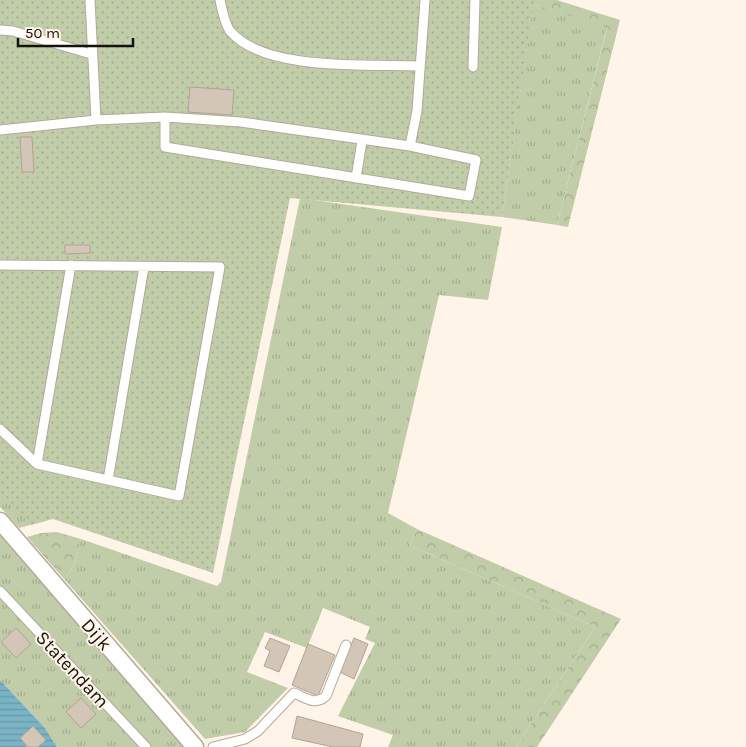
<svg xmlns="http://www.w3.org/2000/svg" width="746" height="747" font-family="Karla,sans-serif">
  <style>
    .grass { fill: url(#grass-tufts) }
    .forest { fill: url(#forest-crowns) }
    .park { fill: url(#park-dots) }
    .water { fill: url(#water-rules) }
    .building { fill: #d4c6b7; stroke: #b1a395 }
    .lines { fill: none; stroke-linecap: round; stroke-linejoin: round }
    .service-casing { stroke: #b5a99a; stroke-width: 11 }
    .minor-casing { stroke: #b5a99a; stroke-width: 19 }
    .service { stroke: #fff; stroke-width: 9 }
    .minor { stroke: #fff; stroke-width: 16 }
    .labels { text-anchor: middle; stroke-width: 4; stroke-linejoin: round; paint-order: stroke }
    .street-label { font-size: 19px; fill: #15110c; stroke: #fff4e7 }
  </style>
  <defs>
    <pattern id="grass-tufts" width="24" height="20" patternUnits="userSpaceOnUse" patternTransform="scale(1.25)"><rect width="24" height="20" fill="#c1cca9"/><path d="M3 7l-1-3M5 7V3M7 7l1-3M15 17l-1-3M17 17v-4M19 17l1-3" fill="none" stroke="#a5ae90"/></pattern>
    <pattern id="forest-crowns" width="20" height="18" patternUnits="userSpaceOnUse" patternTransform="scale(1.25)"><rect width="20" height="18" fill="#c1cca9"/><path d="M2 6a3 3 0 1 1 6 0M12 15a3 3 0 1 1 6 0" fill="none" stroke="#a5ae90"/></pattern>
    <pattern id="park-dots" width="8" height="8" patternUnits="userSpaceOnUse" patternTransform="scale(1.25)"><rect width="8" height="8" fill="#c1cca9"/><path d="M2 2h.1M6 6h.1" fill="none" stroke="#a5ae90" stroke-width="1.8" stroke-linecap="round"/></pattern>
    <pattern id="water-rules" width="6" height="5" patternUnits="userSpaceOnUse" patternTransform="scale(1.25)"><rect width="6" height="5" fill="#79b3c5"/><path d="M0 2.5h6" fill="none" stroke="#6899a8"/></pattern>
  </defs>
  <rect width="100%" height="100%" fill="#fff4e7"/>
  <path class="grass" d="M 533,4 L 607,27 L 557,225 L 502,217 Z
    M 300,198 L 502,227 L 488,300 L 439,295 L 388,513 L 417,529 L 409,545 L 595,627 L 516,747 L 388,747 L 393,735 L 338,716 L 375,643 L 365,639 L 370,627 L 323,608 L 307,648 L 265,632 L 247,672 L 288,688 L 245,732 L 205,739 L 65,580 L 75,562 L 81,539 L 217,586 L 221,582 Z
    M 0,442 L 45,521 L 19,528 L 0,507 Z
    M 0,531 L 192,747 L 57,747 L 45,728 L 0,680 Z"/>
  <path class="forest" d="M 512,0 L 557,0 L 620,20 L 568,227 L 557,225 L 607,28 L 533,4 L 510,161 L 505,158 Z
    M 417,529 L 621,619 L 537,747 L 516,747 L 595,627 L 409,545 Z
    M 57,532 L 81,539 L 75,562 L 65,580 L 27,537 L 41,533 Z"/>
  <path class="park" d="M 0,0 L 534,0 L 502,217 L 290,198 L 213,573 L 53,519 L 31,525 L 0,493 Z"/>
  <path class="water" d="M 0,680 L 45,728 L 57,747 L 0,747 Z"/>
  <path class="building" d="M 190,87 L 234,90 L 232,115 L 188,112 Z
    M 20,137 L 32,137 L 34,172 L 22,172 Z
    M 65,245 L 90,245 L 90,253 L 65,254 Z
    M 16,628 L 31,644 L 16,658 L 1,642 Z
    M 270,638 L 290,646 L 279,672 L 264,666 L 270,651 L 265,648 Z
    M 354,638 L 368,644 L 354,679 L 340,672 Z
    M 308,644 L 335,655 L 318,696 L 292,685 Z
    M 81,698 L 96,714 L 81,728 L 66,712 Z
    M 297,716 L 363,734 L 360,747 L 333,747 L 292,738 Z
    M 33,726 L 46,740 L 38,747 L 25,747 L 27,746 L 20,738 Z"/>
  <g class="lines">
    <g class="service-casing">
      <path id="service" d="M 90,0 L 96,120
        M 220,0 C 222,9 225,26 231,32 C 266,72 371,64 420,66
        M 0,30 L 13,31 L 91,54
        M 473,67 L 475,0
        M 165,117 L 165,147 L 469,196 L 476,160 L 410,146
        M 0,130 L 96,120 L 165,117 L 241,122 L 410,146 L 417,111 L 425,0
        M 356,178 L 362,141
        M 0,265 L 220,267 L 179,496 L 37,464 L 0,429
        M 37,464 L 71,265
        M 108,480 L 144,267
        M 0,591 L 146,747
        M 213,747 L 245,739 L 258,731 L 294,693 C 306,698 315,706 326,696 L 346,645"/>
    </g>
    <g class="minor-casing">
      <path id="minor" d="M 0,521 L 195,747"/>
    </g>
    <use href="#service" class="service"/>
    <use href="#minor" class="minor"/>
  </g>
  <g class="labels">
    <g class="street-label">
      <text transform="translate(97 634) rotate(49)" y="7">Dijk</text>
      <text transform="translate(73 669) rotate(47)" y="7">Statendam</text>
    </g>
  </g>
  <path d="M18 38v8h115v-8" fill="none" stroke="#15110c" stroke-width="2.5"/>
  <text x="25" y="38" font-size="15" fill="#15110c" stroke="#fff4e7" stroke-width="4" paint-order="stroke">50 m</text>
</svg>
